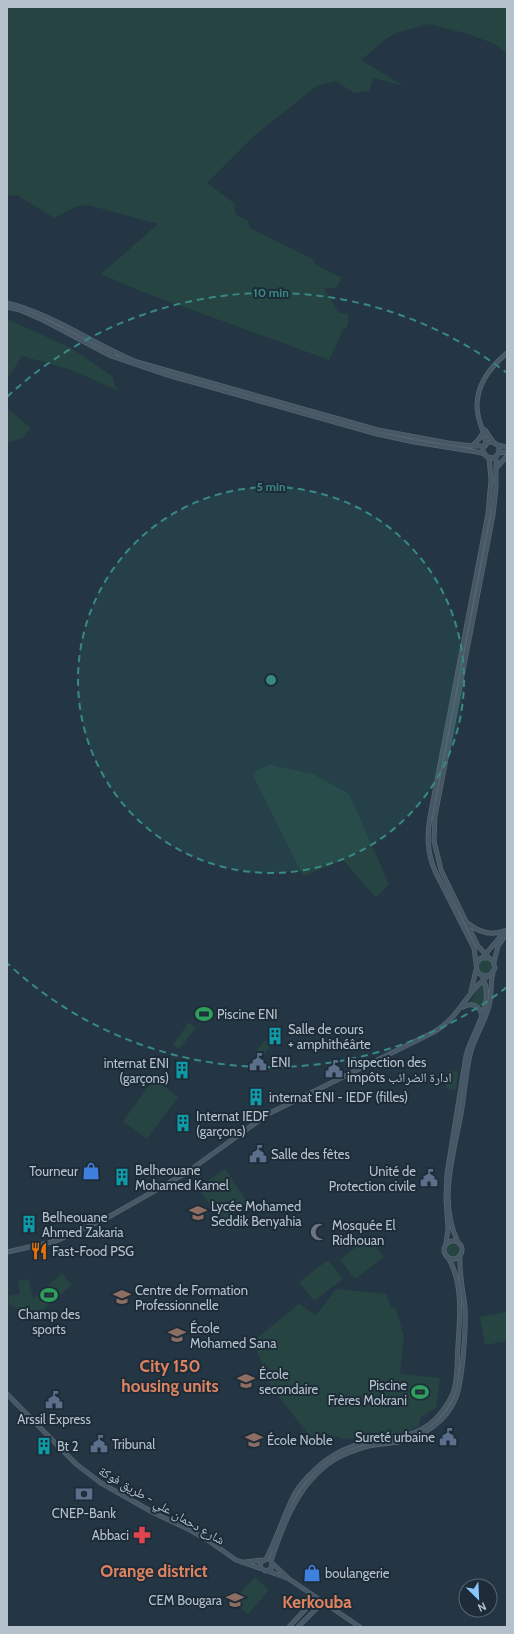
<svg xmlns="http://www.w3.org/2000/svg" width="514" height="1634" font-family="Cabin,'Noto Naskh Arabic',sans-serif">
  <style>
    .green { fill: #264442 }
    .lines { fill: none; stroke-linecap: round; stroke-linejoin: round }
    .secondary-casing { stroke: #56656f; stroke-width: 5 }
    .secondary { stroke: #465766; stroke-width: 3.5 }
    .ring { fill: none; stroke: #388986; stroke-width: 2; stroke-dasharray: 7 5 }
    .labels { text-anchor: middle; stroke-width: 4; stroke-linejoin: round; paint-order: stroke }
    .poi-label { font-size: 13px; fill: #b5c2cc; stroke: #1d2c38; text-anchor: start }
    .street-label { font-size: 13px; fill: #b5c2cc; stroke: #1d2c38 }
    .district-label { font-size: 17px; font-weight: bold; fill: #de825f; stroke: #1d2c38 }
    .centre { fill: #388986; stroke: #1d2c38; stroke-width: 2 }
    .ring-label { font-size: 12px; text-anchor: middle; font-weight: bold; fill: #388986; stroke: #1d2c38; stroke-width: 4; stroke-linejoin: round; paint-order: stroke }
  </style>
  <rect width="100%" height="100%" fill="#243643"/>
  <path class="green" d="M 7,7 L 507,7 L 507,54 L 495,44 L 468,34 L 429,24 L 396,33 L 386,39 L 361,60 L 404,86 L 374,78 L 369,91 L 354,93 L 336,81 L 318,85 L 255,135 L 207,183 L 235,204 L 235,214 L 248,221 L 250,228 L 313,259 L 315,264 L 342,278 L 336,288 L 324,288 L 338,312 L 348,314 L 348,325 L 343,330 L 329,360 L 140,291 L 101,274 L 158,224 L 88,205 L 77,206 L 54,218 L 17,195 L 7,196 Z
    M 7,319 L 71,348 L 112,376 L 117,390 L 69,369 L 22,356 L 7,380 Z
    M 7,408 L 31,428 L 23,438 L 7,443 Z
    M 272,764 L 274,766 L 313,774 L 349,794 L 389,884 L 376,898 L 343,860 L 303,876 L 253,775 L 256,773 L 255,771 Z
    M478 966a7 7 0 1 1 14 0a7 7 0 1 1-14 0Z
    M 482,983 L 485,995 L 482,1012 L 477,1005 L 469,1003 Z
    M 189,1022 L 196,1028 L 179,1049 L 173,1045 Z
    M 265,1040 L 271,1045 L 261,1058 L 254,1053 Z
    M 448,1070 L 458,1071 L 456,1090 L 446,1089 Z
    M 154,1079 L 178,1097 L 147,1139 L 123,1121 Z
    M 225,1169 L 248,1203 L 221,1222 L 198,1187 Z
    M 368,1237 L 384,1257 L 355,1279 L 340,1260 Z
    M445 1251a7 7 0 1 1 14 0a7 7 0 1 1-14 0Z
    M 328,1260 L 343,1279 L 314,1301 L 299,1282 Z
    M 62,1273 L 72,1285 L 35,1317 L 31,1316 L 21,1307 L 18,1309 L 9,1304 L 8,1296 L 20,1294 L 18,1281 L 29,1279 L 33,1299 Z
    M 336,1289 L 386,1294 L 391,1306 L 396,1310 L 404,1336 L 400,1374 L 440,1378 L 436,1408 L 420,1418 L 419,1426 L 403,1433 L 360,1438 L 343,1439 L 323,1432 L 314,1439 L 307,1433 L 270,1385 L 253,1341 L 299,1304 L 316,1315 Z
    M 507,1312 L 507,1341 L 485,1345 L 480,1317 Z
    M 255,1577 L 269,1590 L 248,1614 L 232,1601 Z"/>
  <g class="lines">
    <g class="secondary-casing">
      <path id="secondary" d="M 7,303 C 53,314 93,344 137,362 L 378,430 L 448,443 L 472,446 L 485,446
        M 7,307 L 20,310 L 43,320 L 111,356 L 164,374 L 377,434 L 414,442 L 477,452 L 485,454
        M 485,430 L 494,443
        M483 450a8 8 0 1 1 16 0a8 8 0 1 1-16 0Z
        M 486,445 C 485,434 480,425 478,415 C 473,389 489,368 507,353
        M 497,445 L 507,447
        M 472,446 L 479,439 L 484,431
        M 498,453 L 507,452
        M 497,467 L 507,456
        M 469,924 C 481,934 493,936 507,930
        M 484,956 L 505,931
        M 488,957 L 478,946 L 441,870 L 434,841 L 435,816 L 493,515 L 496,488 L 496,456
        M 494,962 L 498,946 L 507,933
        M 476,964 L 481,958 L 489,958 L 493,961 L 495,968 L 491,974 L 487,976 L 481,975 L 477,971 L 474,948 L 435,871 C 427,852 427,836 430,817 L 488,514 L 491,480 L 489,457
        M 471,991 L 476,970
        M 463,1007 C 472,1002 480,1006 482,1016
        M444 1250a9 9 0 1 1 18 0a9 9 0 1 1-18 0Z
        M 458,1242 C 437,1200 455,1151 462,1108 C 465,1089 466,1069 471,1051 C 476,1035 485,1021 489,1006 C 492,995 490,983 493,973
        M 446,1244 L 448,1229 L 446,1199 L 447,1174 L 466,1056 C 472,1031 495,1005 483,978
        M 7,1252 L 56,1241 L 105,1219 L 186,1173 L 268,1114 L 434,1032 C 460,1017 466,992 488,976
        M 7,1394 L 76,1464 L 101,1483 L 154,1513 L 190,1530 L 209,1541 L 236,1560 L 262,1569
        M 266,1559 C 277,1539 283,1517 293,1497 C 300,1483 313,1471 325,1461 C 337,1452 351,1446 366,1442 C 395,1436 419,1439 440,1414 C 446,1407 451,1399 454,1390 C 458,1376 457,1360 458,1345 C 460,1316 463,1285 449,1259
        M 267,1559 L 261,1562 L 260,1566 L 262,1569 L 287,1578
        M 271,1561 C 283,1524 299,1482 334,1460 C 343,1454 354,1450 365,1447 C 375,1444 387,1444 398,1442 C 423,1437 448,1421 457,1395 C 463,1374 466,1329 465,1307 C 463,1290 459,1274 460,1256
        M 244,1562 L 262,1560
        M 272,1563 L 289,1579 L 360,1627
        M 265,1571 L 271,1569 L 272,1563
        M 289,1627 L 316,1598
        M 298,1627 L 322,1603"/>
    </g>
    <use href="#secondary" class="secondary"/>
  </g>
  <circle cx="271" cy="680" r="193" fill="#388986" fill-opacity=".12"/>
  <g class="ring">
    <circle cx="271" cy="680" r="193"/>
    <path d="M507 987A387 387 0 0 1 7 963M7 397A387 387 0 0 1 507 373"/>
  </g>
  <defs>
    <g id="stadium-bare" transform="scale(1.38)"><path d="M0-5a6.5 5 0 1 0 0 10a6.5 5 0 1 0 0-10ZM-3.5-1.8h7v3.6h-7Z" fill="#2e9e5b" stroke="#1d2c38" stroke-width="2.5" paint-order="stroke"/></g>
    <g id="building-bare" transform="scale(1.38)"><path d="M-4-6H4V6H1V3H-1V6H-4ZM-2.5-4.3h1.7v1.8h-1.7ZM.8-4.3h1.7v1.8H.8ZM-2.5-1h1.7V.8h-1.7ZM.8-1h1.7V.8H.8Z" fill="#0f9aa8" stroke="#1d2c38" stroke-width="2.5" paint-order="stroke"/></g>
    <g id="civic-bare" transform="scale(1.38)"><path d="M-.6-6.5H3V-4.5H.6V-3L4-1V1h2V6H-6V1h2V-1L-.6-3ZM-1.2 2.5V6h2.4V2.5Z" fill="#5c6f8a" stroke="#1d2c38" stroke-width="2.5" paint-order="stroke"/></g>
    <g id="shop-bare" transform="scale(1.38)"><path d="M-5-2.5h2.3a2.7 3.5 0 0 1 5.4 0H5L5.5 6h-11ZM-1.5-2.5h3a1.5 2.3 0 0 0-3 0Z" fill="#3f7fe0" stroke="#1d2c38" stroke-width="2.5" paint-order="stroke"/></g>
    <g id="school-bare" transform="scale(1.38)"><path d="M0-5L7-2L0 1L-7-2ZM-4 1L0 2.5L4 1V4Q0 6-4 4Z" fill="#8d6e63" stroke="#1d2c38" stroke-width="2.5" paint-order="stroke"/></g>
    <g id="mosque-bare" transform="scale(1.38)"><path d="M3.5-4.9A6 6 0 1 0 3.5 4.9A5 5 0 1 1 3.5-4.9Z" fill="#6b7280" stroke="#1d2c38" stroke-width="2.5" paint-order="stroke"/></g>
    <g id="restaurant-bare" transform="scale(1.38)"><path d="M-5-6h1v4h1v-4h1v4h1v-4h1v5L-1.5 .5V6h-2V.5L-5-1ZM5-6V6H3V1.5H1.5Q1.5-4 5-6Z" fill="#e8710a" stroke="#1d2c38" stroke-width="2.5" paint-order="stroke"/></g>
    <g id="university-bare" transform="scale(1.38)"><path d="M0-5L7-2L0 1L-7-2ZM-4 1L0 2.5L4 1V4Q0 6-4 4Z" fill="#8d6e63" stroke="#1d2c38" stroke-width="2.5" paint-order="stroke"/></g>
    <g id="bank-bare" transform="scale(1.38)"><path d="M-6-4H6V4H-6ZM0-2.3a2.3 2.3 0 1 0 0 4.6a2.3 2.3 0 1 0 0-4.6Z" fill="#5c6f8a" stroke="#1d2c38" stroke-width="2.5" paint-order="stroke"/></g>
    <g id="pharmacy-bare" transform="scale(1.38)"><path d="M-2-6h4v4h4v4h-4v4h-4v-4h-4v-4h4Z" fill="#e0444e" stroke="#1d2c38" stroke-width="2.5" paint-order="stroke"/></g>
  </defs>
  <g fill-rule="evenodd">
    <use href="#stadium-bare" x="204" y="1014"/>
    <use href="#building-bare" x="275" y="1036"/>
    <use href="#civic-bare" x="258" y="1062"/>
    <use href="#civic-bare" x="334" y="1069"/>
    <use href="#building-bare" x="182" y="1070"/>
    <use href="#building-bare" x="256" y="1097"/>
    <use href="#building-bare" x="183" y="1123"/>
    <use href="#civic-bare" x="258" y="1154"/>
    <use href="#shop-bare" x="91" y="1171"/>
    <use href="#building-bare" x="122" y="1177"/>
    <use href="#civic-bare" x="429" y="1178"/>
    <use href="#school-bare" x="198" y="1213"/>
    <use href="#building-bare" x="29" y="1224"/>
    <use href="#mosque-bare" x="319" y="1232"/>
    <use href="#restaurant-bare" x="39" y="1251"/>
    <use href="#stadium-bare" x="49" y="1295"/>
    <use href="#university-bare" x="122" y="1297"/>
    <use href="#school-bare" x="177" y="1335"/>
    <use href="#school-bare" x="246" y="1381"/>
    <use href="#stadium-bare" x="420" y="1392"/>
    <use href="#civic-bare" x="54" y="1400"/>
    <use href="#civic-bare" x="448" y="1437"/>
    <use href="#school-bare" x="254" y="1440"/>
    <use href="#civic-bare" x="99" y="1444"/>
    <use href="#building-bare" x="44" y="1446"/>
    <use href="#bank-bare" x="84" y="1494"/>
    <use href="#pharmacy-bare" x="142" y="1535"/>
    <use href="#shop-bare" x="312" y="1573"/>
    <use href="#school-bare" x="235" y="1600"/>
  </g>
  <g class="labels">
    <g class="poi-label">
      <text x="217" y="1019">Piscine ENI</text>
      <text x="288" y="1034">Salle de cours<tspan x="288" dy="15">+ amphithéârte</tspan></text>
      <text x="271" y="1067">ENI</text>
      <text x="347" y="1067">Inspection des<tspan x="347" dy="15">impôts ادارة الضرائب</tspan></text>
      <text x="169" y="1068" text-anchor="end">internat ENI<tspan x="169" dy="15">(garçons)</tspan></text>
      <text x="269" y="1102">internat ENI - IEDF (filles)</text>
      <text x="196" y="1121">Internat IEDF<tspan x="196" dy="15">(garçons)</tspan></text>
      <text x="271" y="1159">Salle des fêtes</text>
      <text x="135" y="1175">Belheouane<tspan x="135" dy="15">Mohamed Kamel</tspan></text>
      <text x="78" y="1176" text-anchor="end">Tourneur</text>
      <text x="416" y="1176" text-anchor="end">Unité de<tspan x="416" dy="15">Protection civile</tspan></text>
      <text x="211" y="1211">Lycée Mohamed<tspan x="211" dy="15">Seddik Benyahia</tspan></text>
      <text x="42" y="1222">Belheouane<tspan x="42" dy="15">Ahmed Zakaria</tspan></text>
      <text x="332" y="1230">Mosquée El<tspan x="332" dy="15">Ridhouan</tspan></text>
      <text x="52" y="1256">Fast-Food PSG</text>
      <text x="135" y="1295">Centre de Formation<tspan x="135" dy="15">Professionnelle</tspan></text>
      <text x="49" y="1319" text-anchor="middle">Champ des<tspan x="49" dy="15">sports</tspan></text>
      <text x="190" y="1333">École<tspan x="190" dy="15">Mohamed Sana</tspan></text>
      <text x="259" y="1379">École<tspan x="259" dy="15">secondaire</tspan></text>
      <text x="407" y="1390" text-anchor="end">Piscine<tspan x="407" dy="15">Frères Mokrani</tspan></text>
      <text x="54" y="1424" text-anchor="middle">Arssil Express</text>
      <text x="435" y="1442" text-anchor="end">Sureté urbaine</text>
      <text x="267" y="1445">École Noble</text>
      <text x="112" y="1449">Tribunal</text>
      <text x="57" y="1451">Bt 2</text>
      <text x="84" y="1518" text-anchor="middle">CNEP-Bank</text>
      <text x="129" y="1540" text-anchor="end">Abbaci</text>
      <text x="325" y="1578">boulangerie</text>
      <text x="222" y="1605" text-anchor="end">CEM Bougara</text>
    </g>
    <g class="street-label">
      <text transform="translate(162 1505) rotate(30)" y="5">شارع دحمان علي - طريق فوكة</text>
    </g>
    <g class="district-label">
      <text x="170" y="1372">City 150<tspan x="170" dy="20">housing units</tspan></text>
      <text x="154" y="1577">Orange district</text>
      <text x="317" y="1608">Kerkouba</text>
    </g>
  </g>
  <circle cx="271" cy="680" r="6" class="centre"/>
  <g class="ring-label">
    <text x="271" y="297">10 min</text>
    <text x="271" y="491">5 min</text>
  </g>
  <rect width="514" height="1634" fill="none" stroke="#b5c2cc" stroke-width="16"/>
  <g transform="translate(478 1598) rotate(156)"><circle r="19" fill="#1d2c38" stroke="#5a6873"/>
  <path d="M0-3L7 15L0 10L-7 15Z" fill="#88c8ff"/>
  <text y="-6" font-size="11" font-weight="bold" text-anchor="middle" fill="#b5c2cc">N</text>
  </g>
</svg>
